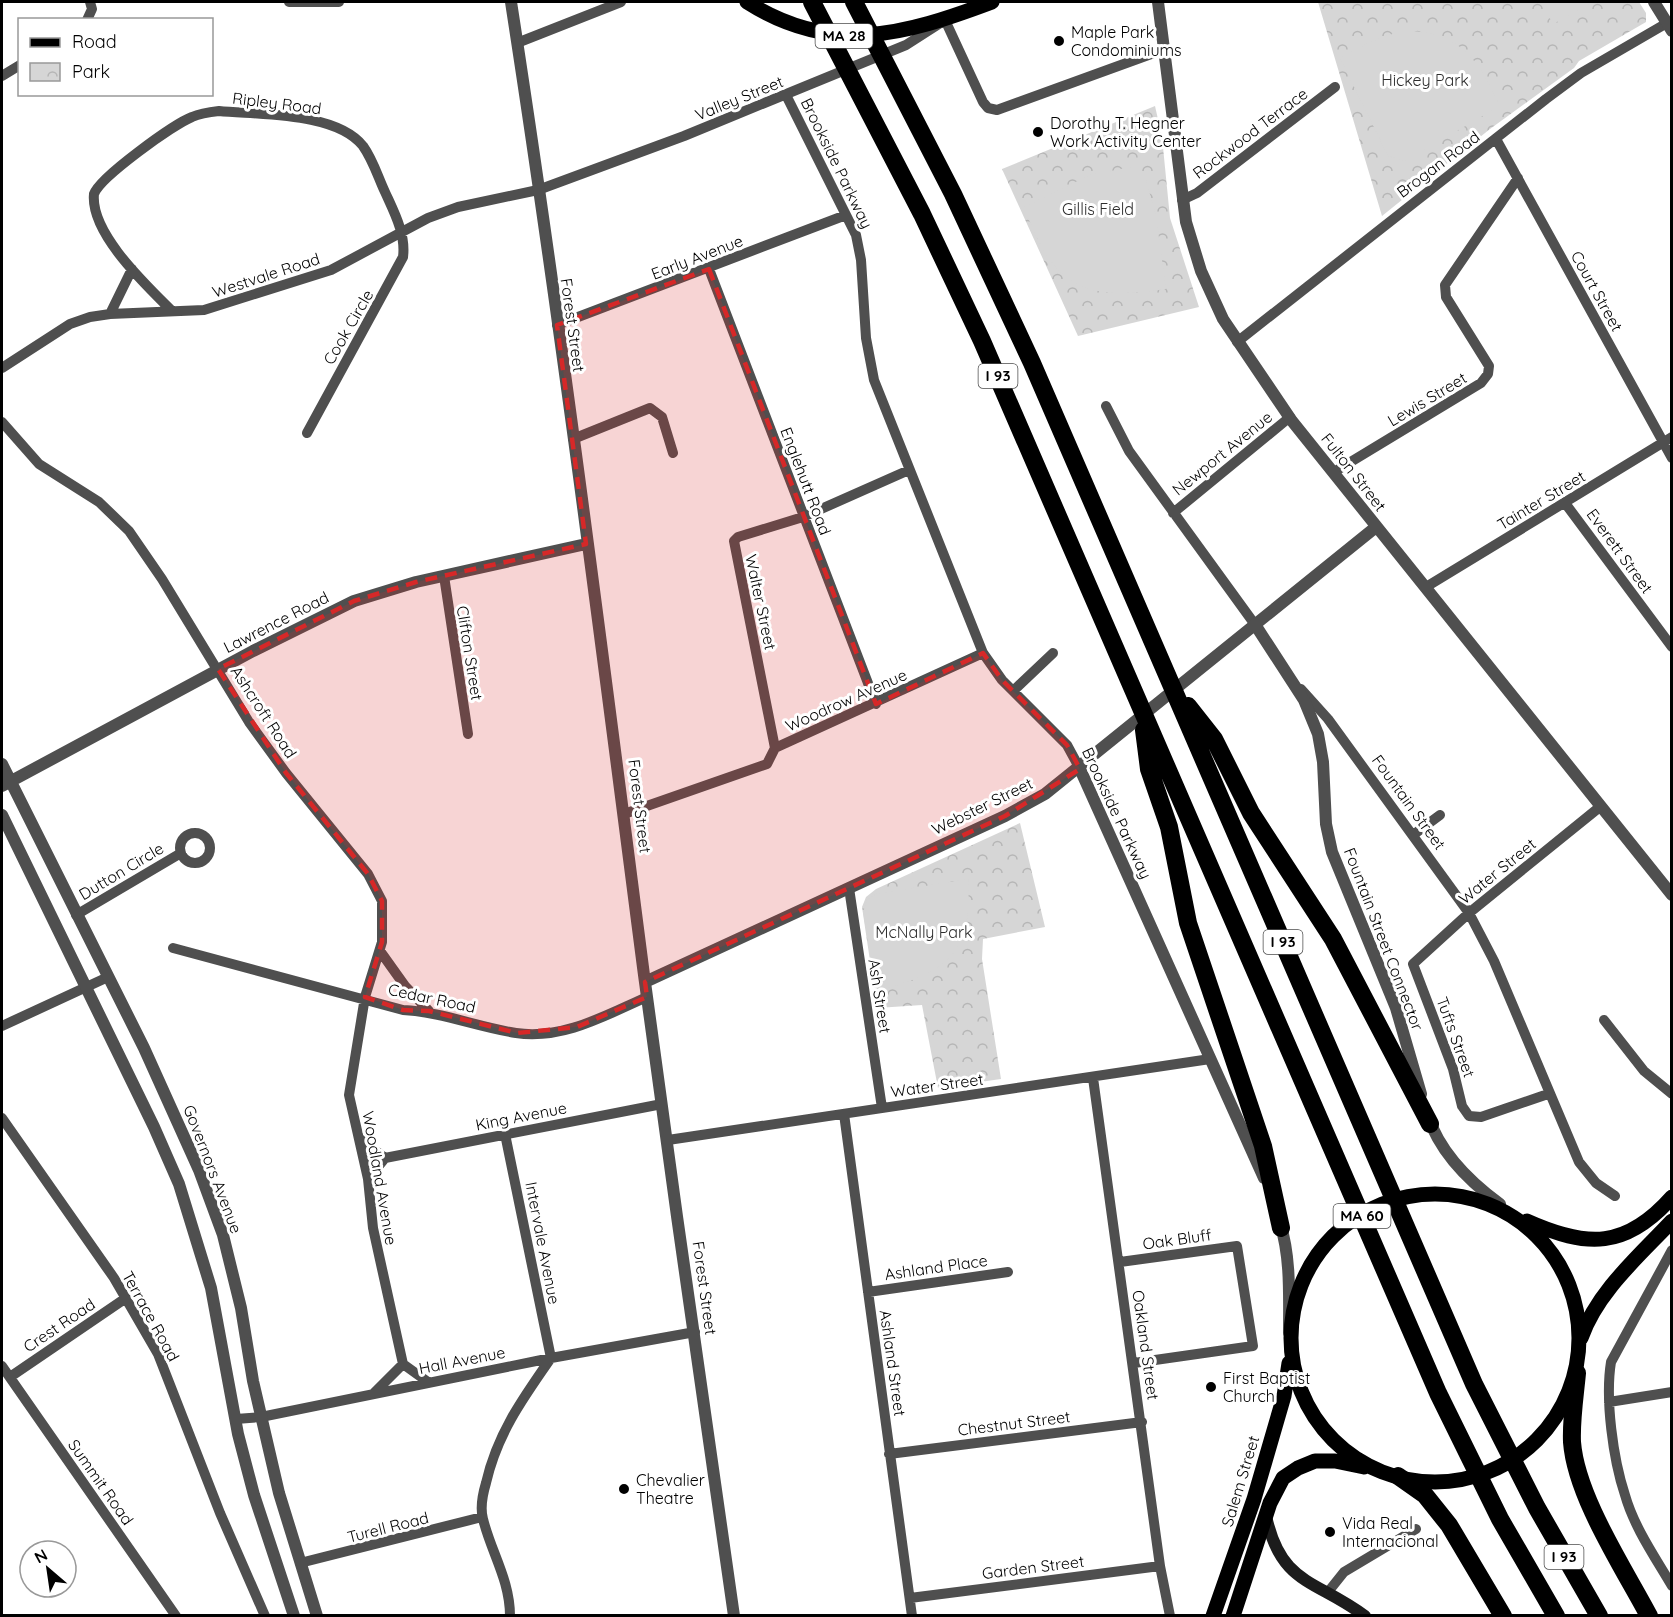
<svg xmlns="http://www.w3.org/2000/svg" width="1673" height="1617" font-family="Quicksand,sans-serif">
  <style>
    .park { fill: url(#park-crowns) }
    .pitch { fill: #d6d6d6 }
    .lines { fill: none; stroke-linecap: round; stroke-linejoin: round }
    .minor { stroke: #4f4f4f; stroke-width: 10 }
    .tertiary { stroke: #4f4f4f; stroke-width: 12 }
    .secondary { stroke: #1c1c1c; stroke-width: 12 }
    .primary { stroke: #000; stroke-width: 15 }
    .motorway { stroke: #000; stroke-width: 18 }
    .marked { fill: #d62828; fill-opacity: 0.2; stroke: #d62828; stroke-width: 4.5; stroke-dasharray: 12 8; stroke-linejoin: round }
    .poi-dot { fill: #000; stroke: #fff; stroke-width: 2 }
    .labels { text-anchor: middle; stroke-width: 6; stroke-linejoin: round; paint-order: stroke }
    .shield { fill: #fff; stroke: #4c4c4c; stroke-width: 1.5 }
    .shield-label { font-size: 15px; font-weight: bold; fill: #000 }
    .poi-label { font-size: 16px; fill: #000; stroke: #fff; text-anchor: start }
    .park-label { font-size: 16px; fill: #2d2d2d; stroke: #fff }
    .street-label { font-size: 16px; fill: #000; stroke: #fff }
  </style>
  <defs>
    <pattern id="park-crowns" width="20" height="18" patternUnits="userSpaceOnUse" patternTransform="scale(1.5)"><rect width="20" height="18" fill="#d6d6d6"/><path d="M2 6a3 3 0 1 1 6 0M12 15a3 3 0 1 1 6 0" fill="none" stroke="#b6b6b6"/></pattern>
  </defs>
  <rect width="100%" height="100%" fill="#fff"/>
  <path class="park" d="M 1318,2 L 1639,2 L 1646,13 L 1646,22 L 1579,61 L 1574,68 L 1490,129 L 1382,216 Z
    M 1155,106 L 1162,137 L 1170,218 L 1199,307 L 1078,336 L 1002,169 Z
    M 1020,823 L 1045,927 L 983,939 L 982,959 L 1001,1079 L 938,1088 L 922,1005 L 877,1008 L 862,907 L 866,897 L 876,889 Z"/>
  <path class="pitch" d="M 1541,2 L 1593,2 L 1553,24 Z
    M 1408,31 C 1461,32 1479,61 1500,106 L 1405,161 L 1388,156 L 1340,58 C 1362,46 1382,34 1408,31 Z
    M 1131,167 L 1145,176 L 1156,216 L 1166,289 C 1083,302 1053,286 1024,207 L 1090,175 Z
    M 968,879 C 973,956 946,973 876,991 L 863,912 L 867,900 L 876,894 Z"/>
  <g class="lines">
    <path class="minor" d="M 289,2 L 339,2
      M 87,20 L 92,9 L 90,2
      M 517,43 L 621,2
      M 2,76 L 20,65
      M 786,95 L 856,235 L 861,260 L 866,338 L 874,380 L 983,653 L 1002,680 L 1067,745 L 1080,769
      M 1496,139 L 1672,458
      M 1182,200 L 1197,193 L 1335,87
      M 709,269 L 876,704
      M 172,311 C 146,285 90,233 94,194 C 100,177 174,124 192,117 C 201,113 210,112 219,111 C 260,115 336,112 363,146 C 373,160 378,177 385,192 C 394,212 406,234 403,257 L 307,433
      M 110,314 L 132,269
      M 557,325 L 846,215
      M 1237,342 L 1546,99 L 1581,73 L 1667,23
      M 2,368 L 70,324 L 90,317 L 110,314 L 204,310 L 331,270 L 428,218 L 458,207 L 538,190 L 684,136 L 906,45 L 945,20 L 983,102 L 988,108 L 997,110 L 1165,49
      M 1106,406 L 1129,451 L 1256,626
      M 2,422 L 39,464 L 99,502 L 129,531 L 162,579 L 249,722 L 286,773 L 368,874 L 382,901 L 382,942 L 365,997 L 349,1095 L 368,1179 L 373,1228 L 403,1364 L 428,1382
      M 573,439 L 650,408 L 662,417 L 673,453
      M 1334,472 L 1481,383 L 1488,374 L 1489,366 L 1446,297 L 1445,285 L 1518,178
      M 1565,503 L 1672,647
      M 1173,513 L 1290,417
      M 444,576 L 468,734
      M 1426,587 L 1672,437
      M 1301,689 L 1328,719 L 1469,913 L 1494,961 L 1579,1162 L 1596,1183 L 1615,1196
      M 1013,691 L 1053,653
      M 775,748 L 734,541 L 738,537 L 803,517 L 909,470
      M 624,814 L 767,764 L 775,748 L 983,653
      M180 848a15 15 0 1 1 30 0a15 15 0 1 1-30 0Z
      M 1413,835 L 1440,815
      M 849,888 L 882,1108
      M 76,915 L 181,853
      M 173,948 L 403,1010 C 442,1012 477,1027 516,1033 C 563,1040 606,1015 647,997
      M 380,951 L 405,986 L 429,1011
      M 1604,1020 L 1644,1071 L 1672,1094
      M 2,1026 L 108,977
      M 1093,1078 L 1160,1566 L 1170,1616
      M 1548,1094 L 1481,1117 L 1469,1116 L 1462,1106 L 1453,1069 L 1413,964 L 1469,913 L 1601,806
      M 844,1114 L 912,1616
      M 2,1118 L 114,1278 L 158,1354 L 220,1513 L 265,1616
      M 505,1134 L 551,1358 C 523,1398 497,1434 486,1483 C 483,1493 480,1508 483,1519 C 491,1552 510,1580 510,1616
      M 360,1139 L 385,1158
      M 668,1140 L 1210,1059
      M 368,1179 L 385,1158 L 662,1104
      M 1672,1250 L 1611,1362 C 1605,1399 1613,1459 1625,1495 C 1634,1527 1655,1557 1672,1586
      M 1120,1262 L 1237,1246 L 1253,1346 L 1134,1363
      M 868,1292 L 1008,1272
      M 2,1366 L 176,1616
      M 10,1377 L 126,1298
      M 374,1393 L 403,1364
      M 1609,1402 L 1672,1392
      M 236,1419 L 261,1417 L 551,1358 L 695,1332
      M 889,1454 L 1142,1422
      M 300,1563 L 482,1517
      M 1328,1592 L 1344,1572 L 1416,1529
      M 910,1598 L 1160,1566"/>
    <path class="tertiary" d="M 511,2 C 561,325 602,650 644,975 C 672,1189 704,1402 734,1616
      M 1158,2 L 1186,222 L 1201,271 L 1223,319 L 1292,421 L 1672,895
      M 1654,2 L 1672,31
      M 1256,626 L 1304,700 L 1318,734 L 1323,762 L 1326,824 L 1332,852 L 1396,1008 L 1421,1094
      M 2,764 L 144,1048 L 199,1170 L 223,1235 L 241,1308 L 253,1381 L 279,1493 L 317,1616
      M 1080,769 L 1264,1178
      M 2,786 L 253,651 L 354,601 L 416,582 L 586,544
      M 2,815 L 154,1127 L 179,1184 L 211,1288 L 238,1434 L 254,1495 L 294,1616
      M 645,982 L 1005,816 L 1045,794 L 1376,527
      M 1428,1116 C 1440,1153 1470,1182 1500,1204
      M 1280,1223 C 1291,1258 1289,1296 1289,1333"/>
    <path class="secondary" d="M 1266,1516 C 1281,1585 1315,1579 1365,1616"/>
    <path class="primary" d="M 747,2 C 832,56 904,35 992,2
      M1291 1338a144 144 0 1 1 288 0a144 144 0 1 1-288 0Z
      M 1527,1221 C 1587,1248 1626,1249 1672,1197
      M 1581,1338 C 1597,1292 1639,1256 1672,1221
      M 1213,1616 L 1254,1499 L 1284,1396 L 1289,1363
      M 1233,1616 L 1270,1503 L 1283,1478 L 1298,1468 L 1315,1461 L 1335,1461 L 1364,1467"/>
    <path class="motorway" d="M 812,2 L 922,214 L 982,341 L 1438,1393 L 1500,1519 L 1556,1616
      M 854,2 L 953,194 L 1032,363 L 1474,1384 L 1537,1508 L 1599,1616
      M 1188,706 L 1214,739 L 1251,813 L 1333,939 L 1430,1124
      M 1144,730 L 1149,769 L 1169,827 L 1188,923 L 1263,1146 L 1281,1228
      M 1577,1373 C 1575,1395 1571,1419 1572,1442 C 1576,1496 1623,1567 1649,1616
      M 1398,1476 L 1425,1495 L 1449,1525 L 1503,1616"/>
  </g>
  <path class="marked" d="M 709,269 L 876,704 L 983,653 L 1002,680 L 1067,745 L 1080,769 L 1005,816 L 645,982 L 647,997 L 577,1027 L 517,1033 L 429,1011 L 403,1010 L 365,997 L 382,942 L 382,901 L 368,874 L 286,773 L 218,669 L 354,601 L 416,582 L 586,544 L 557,325 Z"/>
  <g class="poi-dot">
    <circle cx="1059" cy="41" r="6"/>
    <circle cx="1038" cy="132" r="6"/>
    <circle cx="1211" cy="1387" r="6"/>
    <circle cx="624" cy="1489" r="6"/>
    <circle cx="1330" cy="1532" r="6"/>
  </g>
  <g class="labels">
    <g class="shield">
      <rect x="815.5" y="24" width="57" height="24" rx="4.5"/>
      <rect x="978.5" y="364" width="39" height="24" rx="4.5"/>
      <rect x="1263.5" y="930" width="39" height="24" rx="4.5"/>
      <rect x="1333.5" y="1204" width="57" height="24" rx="4.5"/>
      <rect x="1544.5" y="1545" width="39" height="24" rx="4.5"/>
    </g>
    <g class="shield-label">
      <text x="844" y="41">MA 28</text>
      <text x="998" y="381">I 93</text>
      <text x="1283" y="947">I 93</text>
      <text x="1362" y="1221">MA 60</text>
      <text x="1564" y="1562">I 93</text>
    </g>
    <g class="poi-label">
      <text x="1071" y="38">Maple Park<tspan x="1071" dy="18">Condominiums</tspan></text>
      <text x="1050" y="129">Dorothy T. Hegner<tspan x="1050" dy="18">Work Activity Center</tspan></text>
      <text x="1223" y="1384">First Baptist<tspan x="1223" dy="18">Church</tspan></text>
      <text x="636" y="1486">Chevalier<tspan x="636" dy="18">Theatre</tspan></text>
      <text x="1342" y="1529">Vida Real<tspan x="1342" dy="18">Internacional</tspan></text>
    </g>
    <g class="park-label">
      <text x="1425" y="86">Hickey Park</text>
      <text x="1098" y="215">Gillis Field</text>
      <text x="924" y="938">McNally Park</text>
    </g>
    <g class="street-label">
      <text transform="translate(739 98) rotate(-22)" y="6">Valley Street</text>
      <text transform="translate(277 103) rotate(7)" y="6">Ripley Road</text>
      <text transform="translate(1250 133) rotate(-37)" y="6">Rockwood Terrace</text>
      <text transform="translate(837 163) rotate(64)" y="6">Brookside Parkway</text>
      <text transform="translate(1438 164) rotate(-37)" y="6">Brogan Road</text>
      <text transform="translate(697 257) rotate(-21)" y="6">Early Avenue</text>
      <text transform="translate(266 275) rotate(-18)" y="6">Westvale Road</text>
      <text transform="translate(1597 291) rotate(61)" y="6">Court Street</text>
      <text transform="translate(573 325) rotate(82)" y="6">Forest Street</text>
      <text transform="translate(348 327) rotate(-60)" y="6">Cook Circle</text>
      <text transform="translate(1427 399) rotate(-31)" y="6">Lewis Street</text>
      <text transform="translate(1222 453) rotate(-39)" y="6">Newport Avenue</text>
      <text transform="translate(1354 472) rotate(52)" y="6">Fulton Street</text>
      <text transform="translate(806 481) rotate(69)" y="6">Englehutt Road</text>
      <text transform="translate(1541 500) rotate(-31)" y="6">Tainter Street</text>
      <text transform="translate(1620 551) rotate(54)" y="6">Everett Street</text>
      <text transform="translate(761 602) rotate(78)" y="6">Walter Street</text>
      <text transform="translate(276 622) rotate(-27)" y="6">Lawrence Road</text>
      <text transform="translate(470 653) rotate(81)" y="6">Clifton Street</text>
      <text transform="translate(846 700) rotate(-24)" y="6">Woodrow Avenue</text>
      <text transform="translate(264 712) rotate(57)" y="6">Ashcroft Road</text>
      <text transform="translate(1409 802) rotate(54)" y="6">Fountain Street</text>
      <text transform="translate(640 806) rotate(83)" y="6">Forest Street</text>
      <text transform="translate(982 806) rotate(-26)" y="6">Webster Street</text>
      <text transform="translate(1117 813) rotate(65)" y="6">Brookside Parkway</text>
      <text transform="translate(121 871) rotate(-31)" y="6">Dutton Circle</text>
      <text transform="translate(1497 871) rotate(-39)" y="6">Water Street</text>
      <text transform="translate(1384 939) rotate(69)" y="6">Fountain Street Connector</text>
      <text transform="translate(880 996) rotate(81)" y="6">Ash Street</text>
      <text transform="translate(432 998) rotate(12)" y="6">Cedar Road</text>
      <text transform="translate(1456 1037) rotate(70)" y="6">Tufts Street</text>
      <text transform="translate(937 1085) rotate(-8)" y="6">Water Street</text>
      <text transform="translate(521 1116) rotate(-11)" y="6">King Avenue</text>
      <text transform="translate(213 1169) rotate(69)" y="6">Governors Avenue</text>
      <text transform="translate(380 1178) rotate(80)" y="6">Woodland Avenue</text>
      <text transform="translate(1177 1239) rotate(-8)" y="6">Oak Bluff</text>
      <text transform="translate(543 1243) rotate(79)" y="6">Intervale Avenue</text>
      <text transform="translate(936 1267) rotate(-8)" y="6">Ashland Place</text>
      <text transform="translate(705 1288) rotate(82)" y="6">Forest Street</text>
      <text transform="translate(151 1316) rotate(61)" y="6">Terrace Road</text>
      <text transform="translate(59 1325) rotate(-34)" y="6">Crest Road</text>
      <text transform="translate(1146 1345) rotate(82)" y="6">Oakland Street</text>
      <text transform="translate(462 1360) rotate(-11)" y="6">Hall Avenue</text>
      <text transform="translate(893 1363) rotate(82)" y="6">Ashland Street</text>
      <text transform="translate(1014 1423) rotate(-7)" y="6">Chestnut Street</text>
      <text transform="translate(1240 1481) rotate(-73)" y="6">Salem Street</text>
      <text transform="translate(101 1482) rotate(55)" y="6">Summit Road</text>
      <text transform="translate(388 1527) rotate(-14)" y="6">Turell Road</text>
      <text transform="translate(1033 1567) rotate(-7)" y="6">Garden Street</text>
    </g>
  </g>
  <rect width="1673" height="1617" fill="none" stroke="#000000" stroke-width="6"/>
  <rect x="18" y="18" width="195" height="78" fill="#ffffff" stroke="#999999" stroke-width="1.5"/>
  <rect x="30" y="38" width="30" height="9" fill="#000000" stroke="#999999" stroke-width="1.5"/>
  <text x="72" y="48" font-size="18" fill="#000000">Road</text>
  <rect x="30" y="63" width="30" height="18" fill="url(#park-crowns)" stroke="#999999" stroke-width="1.5"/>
  <text x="72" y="78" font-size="18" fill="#000000">Park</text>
  <g transform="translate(48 1569) rotate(331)"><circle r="28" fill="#ffffff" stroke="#999999" stroke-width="1.5"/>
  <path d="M0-4.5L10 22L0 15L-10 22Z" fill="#000000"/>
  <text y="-9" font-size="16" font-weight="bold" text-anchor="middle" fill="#000000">N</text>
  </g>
</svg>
